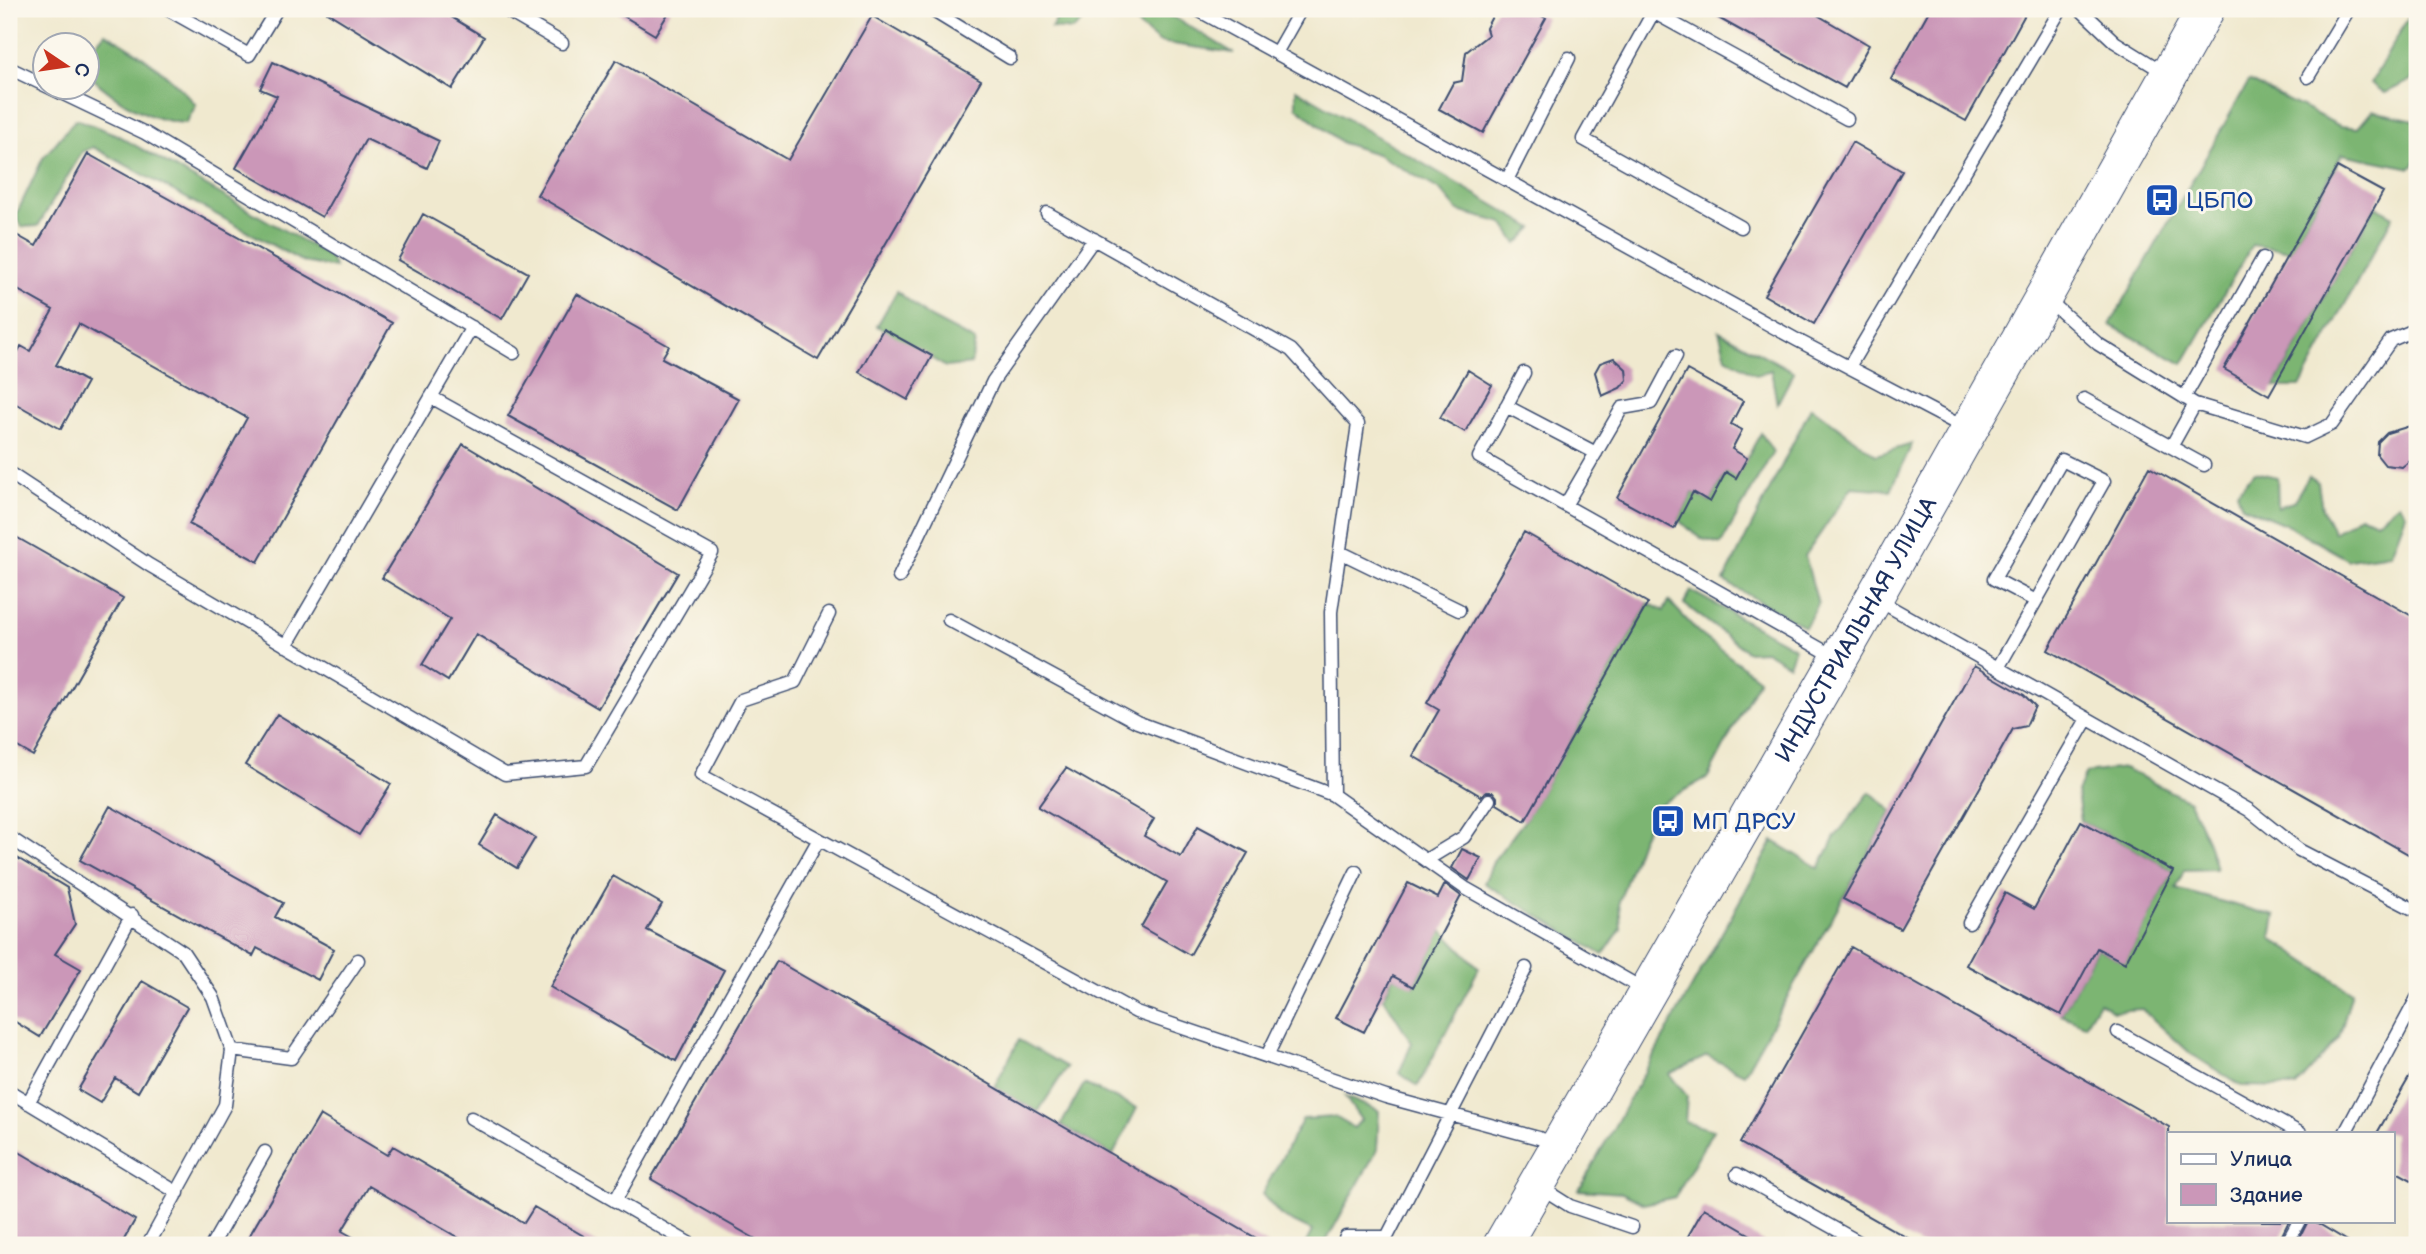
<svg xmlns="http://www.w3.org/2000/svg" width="2426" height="1254" font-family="'Balsamiq Sans',sans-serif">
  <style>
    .forest { fill: #7cb572; stroke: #4c7268; stroke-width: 2 }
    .building { fill: #cb97b8 }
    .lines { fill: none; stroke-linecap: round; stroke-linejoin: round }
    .lane-casing { stroke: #3b4b6f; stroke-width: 15 }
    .secondary-casing { stroke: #3b4b6f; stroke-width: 39 }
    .lane { stroke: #fff; stroke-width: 12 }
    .secondary { stroke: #fff; stroke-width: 37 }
    .labels { text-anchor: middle; stroke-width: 6; stroke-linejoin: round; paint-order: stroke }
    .transit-label { font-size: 23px; fill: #164399; stroke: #fbf7ec; text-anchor: start }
    .street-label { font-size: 23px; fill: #1b2f5e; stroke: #fbf7ec }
  </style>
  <rect width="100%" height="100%" fill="#fbf7ec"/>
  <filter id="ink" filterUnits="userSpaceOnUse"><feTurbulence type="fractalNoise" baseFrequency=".0143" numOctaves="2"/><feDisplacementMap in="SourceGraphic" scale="14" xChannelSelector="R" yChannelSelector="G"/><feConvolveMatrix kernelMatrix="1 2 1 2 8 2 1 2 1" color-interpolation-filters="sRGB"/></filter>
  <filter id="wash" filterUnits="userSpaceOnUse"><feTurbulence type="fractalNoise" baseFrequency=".00686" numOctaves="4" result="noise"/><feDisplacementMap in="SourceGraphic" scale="28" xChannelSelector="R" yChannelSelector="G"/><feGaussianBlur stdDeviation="1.57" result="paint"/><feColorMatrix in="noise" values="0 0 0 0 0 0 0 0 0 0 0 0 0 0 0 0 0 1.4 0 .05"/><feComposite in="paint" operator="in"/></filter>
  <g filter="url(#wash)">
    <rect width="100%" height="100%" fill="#f0e9cf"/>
    <path class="forest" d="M 1062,9 L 1160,9 L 1234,53 L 1159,42 L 1122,12 L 1096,10 L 1073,30 L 1051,28 Z
      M 2413,9 L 2417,9 L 2417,71 L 2412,80 L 2385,93 L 2371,83 Z
      M 105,33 C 140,52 170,75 196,105 L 186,123 C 148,121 115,100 88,74 L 88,53 Z
      M 2249,81 L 2340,126 L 2358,128 L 2372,111 L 2415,120 L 2417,160 L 2411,168 L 2342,154 L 2291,251 L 2252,245 L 2183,364 L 2110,325 Z
      M 1296,89 L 1533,228 L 1517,244 L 1503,223 L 1458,211 L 1440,190 L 1377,154 L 1342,143 L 1296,107 Z
      M 76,119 L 115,134 L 329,256 L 335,268 L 303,262 L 93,147 L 82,152 L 38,226 L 22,227 L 16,215 L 43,158 Z
      M 2375,206 L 2393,216 L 2300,387 L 2274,387 Z
      M 897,291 L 929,317 L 975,341 L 971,364 L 946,367 L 877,326 Z
      M 1719,331 L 1794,372 L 1777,404 L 1771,370 L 1756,375 L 1726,357 Z
      M 1811,407 L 1876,455 L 1912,444 L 1891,490 L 1852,487 L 1805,556 L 1818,604 L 1805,627 L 1724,581 Z
      M 1761,433 L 1773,452 L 1721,544 L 1702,539 L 1678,520 L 1693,492 L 1710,502 L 1726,472 L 1736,477 Z
      M 2254,472 L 2277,477 L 2278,507 L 2293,502 L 2309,476 L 2318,482 L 2322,509 L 2334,533 L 2360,515 L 2376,522 L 2398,504 L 2406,514 L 2391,554 L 2349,560 L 2285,524 L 2242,506 L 2237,492 Z
      M 1691,591 L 1795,648 L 1789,665 L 1765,651 L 1748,652 L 1684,604 Z
      M 1669,601 L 1699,633 L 1759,679 L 1708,777 L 1657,806 L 1641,840 L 1619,902 L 1621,929 L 1603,955 L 1484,883 L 1494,860 L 1525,820 L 1648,603 L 1664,611 Z
      M 2124,768 L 2189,801 L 2208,842 L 2216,869 L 2184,870 L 2176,889 L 2275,916 L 2271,938 L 2352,992 L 2339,1038 L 2296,1087 L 2241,1086 L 2190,1053 L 2142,1009 L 2113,1011 L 2099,1002 L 2085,1025 L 2061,1015 L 2097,948 L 2125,962 L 2173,871 L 2081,821 L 2077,792 L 2086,773 Z
      M 1870,792 L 1892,811 L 1744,1074 L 1707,1056 L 1669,1074 L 1687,1096 L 1685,1122 L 1713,1130 L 1675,1197 L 1644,1204 L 1622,1193 L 1579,1190 L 1773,841 L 1819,868 L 1835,837 Z
      M 1442,930 L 1479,968 L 1418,1086 L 1399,1073 L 1412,1043 L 1384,998 L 1393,976 L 1414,986 Z
      M 1019,1040 L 1067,1067 L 1038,1112 L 994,1087 Z
      M 1084,1084 L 1137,1108 L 1113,1155 L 1061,1125 Z
      M 1345,1097 L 1379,1111 L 1377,1150 L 1324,1245 L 1305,1245 L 1312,1231 L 1281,1216 L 1262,1194 L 1303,1119 L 1335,1117 L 1354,1128 L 1361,1120 Z"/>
    <g id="blocks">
      <path class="building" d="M 322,9 L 438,9 L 484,37 L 452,89 Z
        M 612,9 L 671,9 L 655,35 Z
        M 1496,9 L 1529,9 L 1546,18 L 1483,133 L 1439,109 L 1453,83 L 1462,81 L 1466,52 L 1488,35 L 1486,28 Z
        M 1702,9 L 1807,9 L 1869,45 L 1845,88 Z
        M 1930,9 L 2028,9 L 1966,121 L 1891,79 Z
        M 872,16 L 981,80 L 818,360 L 537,195 L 616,60 L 788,160 Z
        M 273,62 L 439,141 L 427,168 L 366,139 L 322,217 L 236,168 L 277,96 L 260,89 Z
        M 1852,142 L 1902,171 L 1814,324 L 1764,295 Z
        M 88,154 L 392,323 L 258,562 L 189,524 L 247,418 L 79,324 L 56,365 L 87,382 L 61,429 L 9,400 L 9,368 L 21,346 L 30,351 L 53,310 L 9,285 L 9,231 L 36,246 Z
        M 2337,167 L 2383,192 L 2269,395 L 2224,369 Z
        M 423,214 L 528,273 L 502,319 L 398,260 Z
        M 577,294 L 669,346 L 662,358 L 739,399 L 678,510 L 508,416 Z
        M 883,329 L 932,356 L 908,400 L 859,372 Z
        M 1614,358 L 1626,369 L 1627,380 L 1620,388 L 1602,396 L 1595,372 L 1600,363 Z
        M 1468,370 L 1492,385 L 1465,432 L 1440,418 Z
        M 1687,370 L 1743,401 L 1731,424 L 1742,430 L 1732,449 L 1747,458 L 1736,478 L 1726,472 L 1710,502 L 1693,492 L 1674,529 L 1617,498 Z
        M 2410,426 L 2414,449 L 2411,460 L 2402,467 L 2385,465 L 2377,455 L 2378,442 L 2387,433 Z
        M 463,444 L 678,573 L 598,708 L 476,634 L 448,681 L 422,665 L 450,619 L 382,578 Z
        M 2149,467 L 2417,619 L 2417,859 L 2048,650 Z
        M 1524,532 L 1648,603 L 1525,821 L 1497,804 L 1497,797 L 1493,792 L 1486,792 L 1481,796 L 1413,756 L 1439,710 L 1427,703 Z
        M 9,533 L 123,598 L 33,756 L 9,742 Z
        M 1974,666 L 2024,695 L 2035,706 L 2026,726 L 2013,729 L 1900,929 L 1843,899 Z
        M 277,714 L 391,784 L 359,835 L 245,765 Z
        M 1066,768 L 1154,819 L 1144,836 L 1181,857 L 1198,826 L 1248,853 L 1190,955 L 1141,927 L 1167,882 L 1038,807 Z
        M 110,806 L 283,903 L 275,917 L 334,949 L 318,980 L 257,948 L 253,956 L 80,860 Z
        M 497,815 L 535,838 L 517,868 L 479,845 Z
        M 2081,821 L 2173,871 L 2125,963 L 2097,948 L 2061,1015 L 1966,965 L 2005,893 L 2034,909 Z
        M 1462,849 L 1481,858 L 1469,880 L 1452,868 Z
        M 9,853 L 67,888 L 75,924 L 55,954 L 81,969 L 40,1037 L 9,1018 Z
        M 613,876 L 662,904 L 647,930 L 724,970 L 676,1061 L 550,987 Z
        M 1408,883 L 1438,898 L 1445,884 L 1461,896 L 1413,987 L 1393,976 L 1364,1032 L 1336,1018 Z
        M 1851,947 L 2169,1127 L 2169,1221 L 2289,1221 L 2277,1245 L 1920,1245 L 1740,1143 Z
        M 777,961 L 1038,1112 L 1268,1245 L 766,1245 L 651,1179 Z
        M 142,981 L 187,1007 L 138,1092 L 115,1078 L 100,1103 L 78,1090 Z
        M 2417,1064 L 2417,1183 L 2393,1170 L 2393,1133 L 2377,1133 Z
        M 320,1115 L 387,1155 L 393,1146 L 524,1223 L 534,1207 L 599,1245 L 471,1245 L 369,1186 L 342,1231 L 367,1245 L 244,1245 Z
        M 9,1146 L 135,1220 L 121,1245 L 9,1245 Z
        M 1704,1208 L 1768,1245 L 1683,1245 Z
        M 2308,1221 L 2314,1221 L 2354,1245 L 2296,1245 Z"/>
    </g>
  </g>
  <g filter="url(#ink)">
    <use href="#blocks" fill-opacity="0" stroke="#3b4b6f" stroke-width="2"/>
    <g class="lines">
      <g class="lane-casing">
        <path id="lane" d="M 167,9 L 249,55 L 277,9
          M 504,9 L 562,43
          M 930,9 L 1010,58
          M 1196,9 L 1797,340 L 1965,428
          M 1655,9 L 1583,139 L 1741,227
          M 2080,9 L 2115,42 L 2165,73
          M 1653,12 L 1847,119
          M 1276,53 L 1301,9
          M 9,68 L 145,133 L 514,353
          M 2308,77 L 2349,9
          M 1507,180 L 1569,58
          M 1047,213 L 1291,350 L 1358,424 L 1331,612 L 1333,795 L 1465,888 L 1645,990
          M 2047,299 L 2098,344 L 2195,404 L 2305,437 L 2332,424 L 2391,340 L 2417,329
          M 1849,367 L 2061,9
          M 1524,373 L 1479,457 L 1835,657
          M 2184,398 L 2263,258
          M 2084,399 L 2204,465
          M 1506,406 L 1596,453
          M 2171,447 L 2195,404
          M 9,473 L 149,565 L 505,774 L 586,766 L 712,553 L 431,397
          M 1566,504 L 1622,408 L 1651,403 L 1676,356
          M 1340,552 L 1459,610
          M 899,577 L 993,381 L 1094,239
          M 1876,599 L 2249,810 L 2299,850 L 2417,911
          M 829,614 L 795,682 L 741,700 L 701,775 L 1136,1012 L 1386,1097 L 1557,1143
          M 949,620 L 1137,722 L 1333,795
          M 286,646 L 472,327
          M 1998,668 L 2104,481 L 2062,460 L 1994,579 L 2036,601
          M 9,837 L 183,952 L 213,997 L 232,1050 L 225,1105 L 148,1245
          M 1426,860 L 1464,837 L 1489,800
          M 1969,923 L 2087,719
          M 2118,1032 L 2300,1133
          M 232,1050 L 291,1058 L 358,960
          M 1267,1056 L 1356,872
          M 9,1091 L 178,1193
          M 28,1103 L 132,915
          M 471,1118 L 692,1245
          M 2345,1133 L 2417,998
          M 1737,1174 L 1864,1245
          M 1540,1187 L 1570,1206 L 1632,1227
          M 615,1201 L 819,839
          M 212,1245 L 265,1152
          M 1342,1245 L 1346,1237 L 1387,1237 L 1526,968
          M 2286,1245 L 2299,1221"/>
      </g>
      <g class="secondary-casing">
        <g id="secondary">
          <path id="s1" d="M 1502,1245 L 1874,598 L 2206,9"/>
        </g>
      </g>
      <use href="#lane" class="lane"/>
      <use href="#secondary" class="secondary"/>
    </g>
  </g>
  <defs>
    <g id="bus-square" transform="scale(1.75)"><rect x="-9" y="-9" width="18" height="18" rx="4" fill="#1a4fb4" stroke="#fbf7ec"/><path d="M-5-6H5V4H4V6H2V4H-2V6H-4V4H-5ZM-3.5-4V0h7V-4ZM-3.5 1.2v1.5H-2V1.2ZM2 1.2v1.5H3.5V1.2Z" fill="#fff"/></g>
  </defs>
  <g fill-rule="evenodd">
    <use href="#bus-square" x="2162" y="200"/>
    <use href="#bus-square" x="1668" y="821"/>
  </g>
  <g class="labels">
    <g class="transit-label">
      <text x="2186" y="208">ЦБПО</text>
      <text x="1692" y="829">МП ДРСУ</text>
    </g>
    <g class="street-label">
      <text dy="8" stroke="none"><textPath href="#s1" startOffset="710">ИНДУСТРИАЛЬНАЯ УЛИЦА</textPath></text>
    </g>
  </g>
  <rect width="2426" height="1254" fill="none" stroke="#fbf7ec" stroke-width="35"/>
  <rect x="2167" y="1132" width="228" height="91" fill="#fbf7ec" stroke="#a1a7b3" stroke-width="2"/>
  <rect x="2181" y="1154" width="35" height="10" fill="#ffffff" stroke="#a1a7b3" stroke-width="2"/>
  <text x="2230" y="1166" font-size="21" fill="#1b2f5e">Улица</text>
  <rect x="2181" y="1184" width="35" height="21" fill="#cb97b8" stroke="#a1a7b3" stroke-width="2"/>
  <text x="2230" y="1202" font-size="21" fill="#1b2f5e">Здание</text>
  <g transform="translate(66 66) rotate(103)"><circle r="33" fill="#fbf7ec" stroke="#a1a7b3" stroke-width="2"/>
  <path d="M0-5L12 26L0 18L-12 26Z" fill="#c8321e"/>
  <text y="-10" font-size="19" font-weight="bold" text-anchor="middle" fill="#1b2f5e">С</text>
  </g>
</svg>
